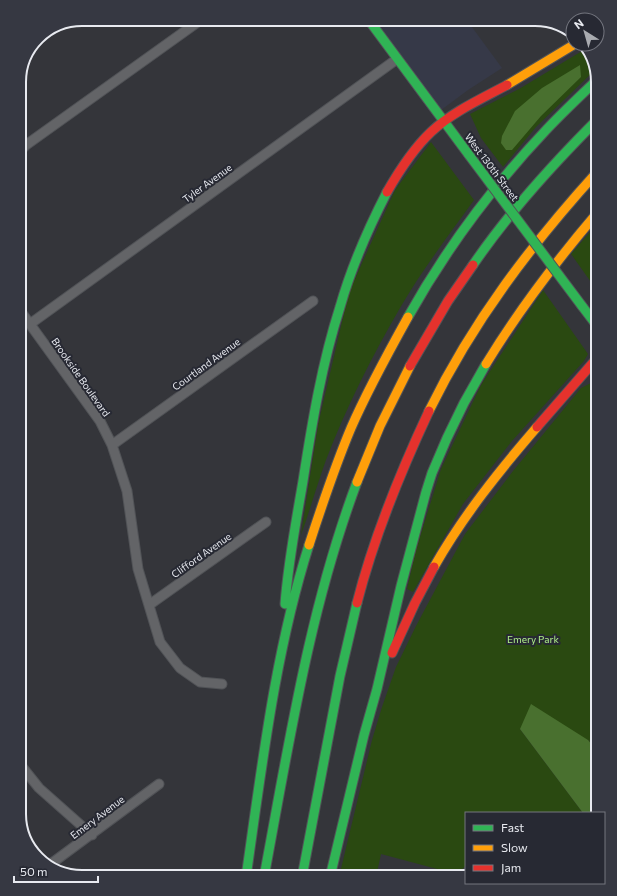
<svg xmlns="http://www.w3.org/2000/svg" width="617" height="896" font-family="Commissioner,sans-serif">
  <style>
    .built { fill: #363948 }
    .green { fill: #2a4911 }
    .forest { fill: #49702f }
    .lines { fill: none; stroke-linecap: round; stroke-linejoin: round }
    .street-casing { stroke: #515357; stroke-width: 11 }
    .fast-casing { stroke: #515357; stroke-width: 11 }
    .slow-casing { stroke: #515357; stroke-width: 11 }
    .jam-casing { stroke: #515357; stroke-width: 11 }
    .street { stroke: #636467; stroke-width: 9 }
    .fast { stroke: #30b455; stroke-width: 9 }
    .slow { stroke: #ff9f0a; stroke-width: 9 }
    .jam { stroke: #e5322d; stroke-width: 9 }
    .fast-bridge-casing { stroke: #515357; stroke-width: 11; stroke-linecap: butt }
    .fast-bridge { stroke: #30b455; stroke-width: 9 }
    .labels { text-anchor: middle; stroke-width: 4; stroke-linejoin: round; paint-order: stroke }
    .street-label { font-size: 10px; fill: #e8eaf0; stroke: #272933 }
    .park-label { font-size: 10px; fill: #b0f08a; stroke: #272933 }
    .rim { fill: none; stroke: #e8eaf0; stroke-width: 2 }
  </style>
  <rect width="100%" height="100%" fill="#34353a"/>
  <path class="built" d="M 362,19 L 466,19 L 502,68 L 468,90 L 433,116 Z"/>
  <path class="green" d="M 587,48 L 590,51 L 595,70 L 536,127 L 503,167 L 481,138 L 470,114 L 519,89 Z
    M 431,142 L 474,200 C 449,235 422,270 400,308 C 372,356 346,408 326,460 C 317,485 310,510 301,535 L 318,425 L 349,292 L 395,190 Z
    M 598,223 L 598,292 L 571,254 Z
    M 543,290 L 588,354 L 584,361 L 512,441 L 463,504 L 413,592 L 407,589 L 416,550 L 441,469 L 481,385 Z
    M 595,381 L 598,381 L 598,752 L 588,740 L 520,729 L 583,813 L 466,813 L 466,866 L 456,874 L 381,854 L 376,877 L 339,877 L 372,740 L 382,707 L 396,667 L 416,626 L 465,534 L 513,471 L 581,388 Z"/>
  <path class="forest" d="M 580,65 L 581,77 L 541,116 L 512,150 L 506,150 L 501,143 L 502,136 L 515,111 L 542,88 Z
    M 531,704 L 588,740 L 598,752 L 598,813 L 583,813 L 520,729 Z"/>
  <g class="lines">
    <g class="street-casing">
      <path id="street" d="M 19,152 L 26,145 L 202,19
        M 19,309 L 100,421 L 112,445 L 127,491 L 138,569 L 160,642 L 180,668 L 200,682 L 222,684
        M 30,324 L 397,59
        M 112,445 L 313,301
        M 149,605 L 266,522
        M 19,763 L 39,788 L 92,835
        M 48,866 L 159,784"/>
    </g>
    <g class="fast-casing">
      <path id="fast" d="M 368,19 L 469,155
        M 473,265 C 509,212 553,164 598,119
        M 582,306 L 598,327
        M 408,317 C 446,249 494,185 547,129 C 563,112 580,96 597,80
        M 285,604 C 288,563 296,522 303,481 C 312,423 322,363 340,307 C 351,268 368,229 387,192
        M 246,877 C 262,766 275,652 309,545
        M 264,877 C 289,744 309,610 357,482
        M 302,877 L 340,676 L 357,603
        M 330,877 L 364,735 L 377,689 L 401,586 L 426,492 L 432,473 L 447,438 L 464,403 L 486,364"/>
    </g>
    <g class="slow-casing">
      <path id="slow" d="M 507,85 L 575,44
        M 486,364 C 519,310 557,260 598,212
        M 429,411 C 473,321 531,245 598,171
        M 357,482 L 380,426 L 410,366
        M 309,545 C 322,505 335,466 351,428 C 368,389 388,353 408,317
        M 434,567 C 463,516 499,471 537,427"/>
    </g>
    <g class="jam-casing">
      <path id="jam" d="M 387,192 C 399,171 413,149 431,132 C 452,112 481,99 507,85
        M 410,366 L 448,301 L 473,265
        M 537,427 L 598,357
        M 357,603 C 374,536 400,473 429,411
        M 392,653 L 415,603 L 434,567"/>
    </g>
    <use href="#street" class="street"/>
    <use href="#fast" class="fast"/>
    <use href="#slow" class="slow"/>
    <use href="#jam" class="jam"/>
    <g class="fast-bridge-casing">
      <path id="fast-bridge" d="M 469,155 L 582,306"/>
    </g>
    <use href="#fast-bridge" class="fast-bridge"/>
  </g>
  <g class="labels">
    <g class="street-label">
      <text transform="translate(492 167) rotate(53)" y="4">West 130th Street</text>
      <text transform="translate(207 183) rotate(-36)" y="4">Tyler Avenue</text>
      <text transform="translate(206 364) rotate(-36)" y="4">Courtland Avenue</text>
      <text transform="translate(81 377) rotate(55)" y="4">Brookside Boulevard</text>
      <text transform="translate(201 555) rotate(-35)" y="4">Clifford Avenue</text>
      <text transform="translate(97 817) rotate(-37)" y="4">Emery Avenue</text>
    </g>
    <g class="park-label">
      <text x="533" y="643">Emery Park</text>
    </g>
  </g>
  <path d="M0 0H617V896H0ZM82 26H535A56 56 0 0 1 591 82V814A56 56 0 0 1 535 870H82A56 56 0 0 1 26 814V82A56 56 0 0 1 82 26Z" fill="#363842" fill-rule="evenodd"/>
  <path class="rim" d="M82 26H535A56 56 0 0 1 591 82V814A56 56 0 0 1 535 870H82A56 56 0 0 1 26 814V82A56 56 0 0 1 82 26Z"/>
  <rect x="465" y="812" width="140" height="72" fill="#272933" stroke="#74767f"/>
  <rect x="473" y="825" width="20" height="6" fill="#30b455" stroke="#74767f"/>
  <text x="501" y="832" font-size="12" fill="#e8eaf0">Fast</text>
  <rect x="473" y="845" width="20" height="6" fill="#ff9f0a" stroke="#74767f"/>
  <text x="501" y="852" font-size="12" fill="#e8eaf0">Slow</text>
  <rect x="473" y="865" width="20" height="6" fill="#e5322d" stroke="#74767f"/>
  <text x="501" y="872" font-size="12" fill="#e8eaf0">Jam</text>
  <g transform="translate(585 32) rotate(323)"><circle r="19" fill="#272933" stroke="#74767f"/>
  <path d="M0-3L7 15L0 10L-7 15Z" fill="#a9abb0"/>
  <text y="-6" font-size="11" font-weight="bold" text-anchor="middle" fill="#e8eaf0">N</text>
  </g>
  <path d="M14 876v6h84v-6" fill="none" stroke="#e8eaf0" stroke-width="2"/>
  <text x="20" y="876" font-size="12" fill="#e8eaf0" stroke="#272933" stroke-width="3" paint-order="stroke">50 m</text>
</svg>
